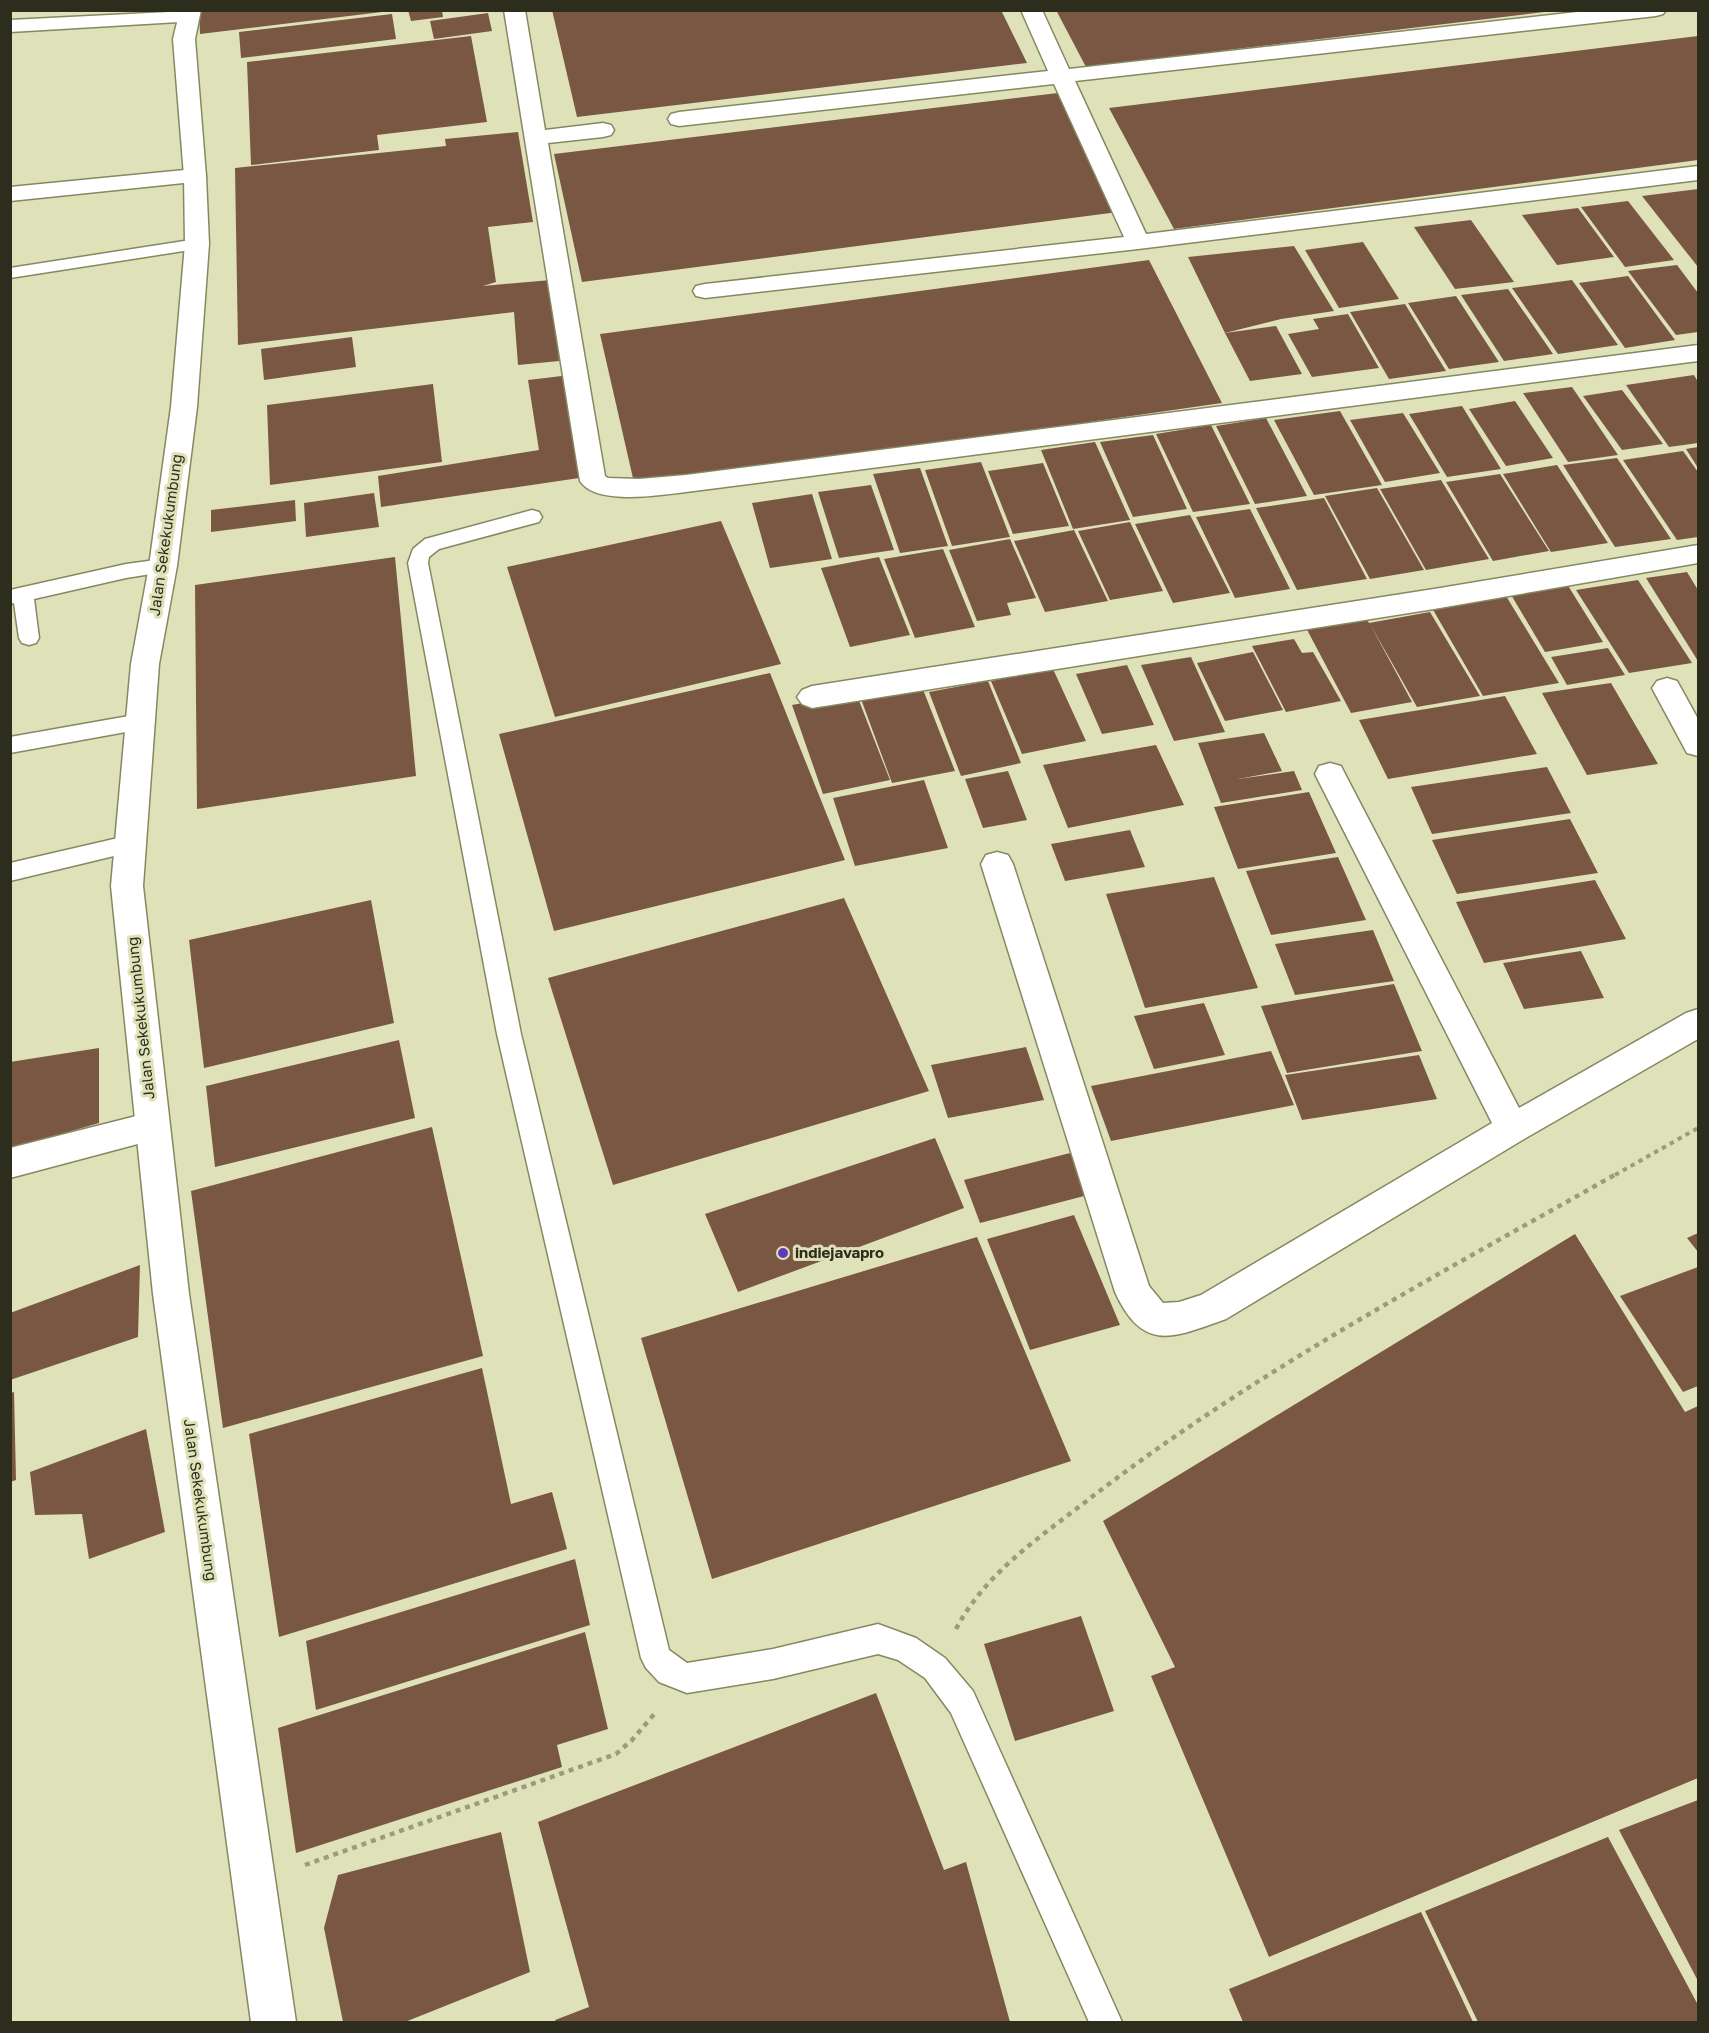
<svg xmlns="http://www.w3.org/2000/svg" width="1709" height="2033" font-family="'Golos Text',sans-serif">
  <style>
    .building { fill: #7a5743 }
    .lines { fill: none; stroke-linecap: round; stroke-linejoin: round }
    .lane-casing { stroke: #858861; stroke-width: 3 }
    .street-casing { stroke: #858861; stroke-width: 3 }
    .secondary-casing { stroke: #858861; stroke-width: 3 }
    .path-far1 { stroke: #9a9c7c; stroke-width: 4; stroke-dasharray: 4.5 4.5; stroke-linecap: butt }
    .path { stroke: #9a9c7c; stroke-width: 4.5; stroke-dasharray: 5 5; stroke-linecap: butt }
    .lane { fill: #fff; fill-rule: evenodd }
    .street { fill: #fff; fill-rule: evenodd }
    .secondary { fill: #fff; fill-rule: evenodd }
    .poi-dot { fill: #603db5; stroke: #dfe2b8; stroke-width: 2 }
    .labels { text-anchor: middle; stroke-width: 6; stroke-linejoin: round; paint-order: stroke }
    .street-label { font-size: 15px; fill: #2c2d1d; stroke: #dfe2b8 }
    .poi-label { font-size: 15px; font-weight: bold; fill: #2c2d1d; stroke: #dfe2b8; text-anchor: start }
  </style>
  <rect width="100%" height="100%" fill="#dfe2b8"/>
  <path class="building" d="M 199,10 L 382,10 L 382,12 L 200,34 Z
    M 408,10 L 442,10 L 443,17 L 411,21 Z
    M 552,10 L 1001,10 L 1027,63 L 577,117 Z
    M 1056,10 L 1544,10 L 1544,12 L 1086,67 Z
    M 488,13 L 492,31 L 434,39 L 430,21 Z
    M 392,14 L 396,39 L 241,58 L 239,32 Z
    M 471,36 L 487,122 L 377,135 L 379,150 L 251,165 L 247,62 Z
    M 1698,36 L 1698,160 L 1174,229 L 1109,108 Z
    M 1058,93 L 1118,212 L 582,282 L 554,154 Z
    M 518,132 L 533,222 L 488,227 L 496,282 L 483,286 L 551,280 L 559,361 L 518,365 L 514,312 L 238,345 L 235,168 L 446,146 L 445,139 Z
    M 1698,189 L 1698,267 L 1642,196 Z
    M 1628,201 L 1674,260 L 1625,267 L 1581,207 Z
    M 1578,208 L 1614,257 L 1557,265 L 1522,215 Z
    M 1471,220 L 1514,282 L 1455,289 L 1414,227 Z
    M 1363,242 L 1399,299 L 1339,308 L 1305,250 Z
    M 1294,246 L 1334,311 L 1281,319 L 1225,333 L 1188,257 Z
    M 1149,260 L 1222,403 L 635,487 L 600,334 Z
    M 1677,265 L 1698,293 L 1698,332 L 1676,335 L 1628,271 Z
    M 1628,276 L 1675,340 L 1625,348 L 1579,283 Z
    M 1572,280 L 1618,345 L 1558,354 L 1512,288 Z
    M 1508,289 L 1553,354 L 1504,361 L 1461,295 Z
    M 1456,296 L 1499,362 L 1449,369 L 1408,303 Z
    M 1405,304 L 1446,371 L 1389,379 L 1350,312 Z
    M 1348,314 L 1379,368 L 1312,377 L 1288,334 L 1319,329 L 1313,319 Z
    M 1276,326 L 1302,374 L 1250,381 L 1225,333 Z
    M 352,337 L 356,367 L 264,380 L 261,349 Z
    M 1694,375 L 1698,382 L 1698,443 L 1669,447 L 1626,385 Z
    M 562,376 L 579,478 L 381,507 L 378,476 L 539,450 L 528,380 Z
    M 433,384 L 442,462 L 270,485 L 267,405 Z
    M 1572,387 L 1618,455 L 1568,462 L 1523,393 Z
    M 1622,390 L 1663,444 L 1622,450 L 1583,396 Z
    M 1515,401 L 1553,458 L 1506,466 L 1469,409 Z
    M 1462,406 L 1501,469 L 1447,477 L 1409,414 Z
    M 1340,411 L 1382,485 L 1314,495 L 1274,420 Z
    M 1403,413 L 1440,473 L 1385,482 L 1350,420 Z
    M 1266,418 L 1307,496 L 1255,504 L 1216,426 Z
    M 1211,425 L 1250,504 L 1193,512 L 1156,434 Z
    M 1153,435 L 1187,509 L 1133,517 L 1100,442 Z
    M 1095,442 L 1130,520 L 1073,529 L 1041,450 Z
    M 1698,447 L 1698,468 L 1686,449 Z
    M 1683,451 L 1698,472 L 1698,537 L 1677,540 L 1623,460 Z
    M 1617,458 L 1671,539 L 1615,547 L 1563,465 Z
    M 981,462 L 1010,537 L 952,546 L 925,470 Z
    M 1043,463 L 1069,526 L 1013,534 L 988,471 Z
    M 1557,465 L 1608,543 L 1551,552 L 1503,474 Z
    M 920,468 L 948,546 L 900,553 L 873,474 Z
    M 1500,474 L 1549,551 L 1493,561 L 1446,482 Z
    M 1441,480 L 1489,559 L 1426,570 L 1380,489 Z
    M 871,485 L 894,550 L 839,558 L 818,492 Z
    M 1377,488 L 1424,570 L 1370,579 L 1325,496 Z
    M 374,493 L 379,527 L 306,537 L 304,503 Z
    M 812,494 L 832,559 L 770,568 L 752,503 Z
    M 1324,498 L 1367,579 L 1297,590 L 1256,508 Z
    M 295,500 L 296,521 L 211,532 L 211,510 Z
    M 1250,509 L 1290,589 L 1235,598 L 1196,517 Z
    M 1190,515 L 1230,593 L 1173,603 L 1135,524 Z
    M 721,521 L 781,664 L 555,717 L 507,567 Z
    M 1130,522 L 1163,591 L 1110,600 L 1078,531 Z
    M 1074,530 L 1108,601 L 1045,612 L 1014,541 Z
    M 1010,539 L 1036,598 L 1007,603 L 1011,615 L 977,621 L 949,550 Z
    M 943,549 L 975,627 L 915,638 L 884,559 Z
    M 395,557 L 416,776 L 197,809 L 195,585 Z
    M 879,557 L 910,635 L 850,647 L 821,568 Z
    M 1687,572 L 1698,590 L 1698,661 L 1646,578 Z
    M 1638,580 L 1692,663 L 1629,673 L 1576,590 Z
    M 1567,584 L 1603,642 L 1545,652 L 1510,593 Z
    M 1506,596 L 1559,683 L 1483,696 L 1432,608 Z
    M 1430,612 L 1480,696 L 1417,707 L 1370,624 L 1412,702 L 1351,713 L 1304,624 L 1364,614 L 1369,623 Z
    M 1294,639 L 1302,653 L 1313,652 L 1341,701 L 1286,712 L 1252,646 Z
    M 1608,648 L 1625,675 L 1567,685 L 1551,657 Z
    M 1253,652 L 1283,710 L 1225,721 L 1197,663 Z
    M 1191,657 L 1225,732 L 1174,741 L 1141,665 Z
    M 1127,665 L 1154,725 L 1102,734 L 1076,674 Z
    M 1053,669 L 1086,741 L 1022,754 L 991,681 Z
    M 770,673 L 845,860 L 554,931 L 499,734 Z
    M 988,681 L 1021,763 L 961,776 L 929,692 Z
    M 1611,683 L 1658,764 L 1587,775 L 1542,693 Z
    M 922,687 L 955,771 L 892,783 L 861,699 Z
    M 856,693 L 890,780 L 823,794 L 792,705 Z
    M 1505,696 L 1537,754 L 1388,779 L 1359,720 Z
    M 1264,733 L 1282,771 L 1238,779 L 1294,771 L 1302,790 L 1221,803 L 1198,743 Z
    M 1156,745 L 1184,805 L 1068,828 L 1043,765 Z
    M 1547,767 L 1571,813 L 1432,834 L 1411,787 Z
    M 1008,771 L 1027,820 L 983,828 L 965,779 Z
    M 924,780 L 948,848 L 855,866 L 833,798 Z
    M 1309,792 L 1336,853 L 1238,869 L 1214,807 Z
    M 1570,819 L 1598,873 L 1457,894 L 1432,840 Z
    M 1130,830 L 1145,867 L 1065,881 L 1051,844 Z
    M 1338,857 L 1366,920 L 1271,935 L 1246,871 Z
    M 1214,877 L 1258,988 L 1145,1008 L 1106,894 Z
    M 1595,880 L 1626,939 L 1484,963 L 1456,902 Z
    M 844,898 L 929,1091 L 613,1185 L 548,978 Z
    M 371,900 L 394,1023 L 204,1068 L 189,940 Z
    M 1373,930 L 1394,981 L 1295,995 L 1275,944 Z
    M 1581,951 L 1604,998 L 1524,1009 L 1503,963 Z
    M 1394,984 L 1422,1051 L 1287,1073 L 1261,1006 Z
    M 1204,1003 L 1225,1055 L 1154,1069 L 1134,1016 Z
    M 399,1040 L 415,1118 L 215,1167 L 206,1086 Z
    M 1026,1047 L 1044,1100 L 948,1118 L 931,1065 Z
    M 99,1048 L 99,1123 L 10,1149 L 10,1062 Z
    M 1271,1051 L 1294,1105 L 1111,1141 L 1091,1086 Z
    M 1419,1055 L 1437,1099 L 1302,1120 L 1285,1075 Z
    M 432,1127 L 483,1356 L 223,1428 L 191,1191 Z
    M 935,1138 L 964,1208 L 738,1292 L 705,1214 Z
    M 1070,1153 L 1088,1195 L 980,1223 L 964,1180 Z
    M 1074,1215 L 1120,1325 L 1030,1350 L 987,1239 Z
    M 1698,1233 L 1698,1252 L 1687,1238 Z
    M 1575,1234 L 1685,1412 L 1698,1406 L 1698,1778 L 1269,1957 L 1151,1676 L 1175,1667 L 1103,1521 Z
    M 977,1237 L 1071,1461 L 712,1579 L 641,1338 Z
    M 140,1265 L 138,1337 L 10,1380 L 10,1313 Z
    M 1698,1267 L 1698,1386 L 1683,1392 L 1620,1296 Z
    M 482,1368 L 511,1504 L 552,1492 L 567,1549 L 279,1637 L 249,1434 Z
    M 14,1392 L 16,1480 L 10,1482 L 10,1393 Z
    M 146,1429 L 165,1532 L 89,1559 L 82,1514 L 35,1515 L 30,1472 Z
    M 575,1559 L 590,1625 L 316,1710 L 306,1641 Z
    M 1081,1616 L 1114,1711 L 1015,1741 L 984,1644 Z
    M 585,1632 L 608,1729 L 557,1745 L 562,1767 L 296,1853 L 278,1728 Z
    M 876,1693 L 944,1870 L 966,1862 L 1010,2022 L 556,2022 L 555,2020 L 589,2007 L 538,1822 Z
    M 1698,1800 L 1698,1981 L 1619,1830 Z
    M 501,1832 L 530,1972 L 405,2022 L 343,2022 L 324,1928 L 338,1875 Z
    M 1608,1837 L 1698,2005 L 1698,2022 L 1478,2022 L 1425,1911 Z
    M 1421,1912 L 1473,2022 L 1243,2022 L 1229,1989 Z"/>
  <g class="lines">
    <g class="lane-casing">
      <path id="lane" d="M 197,239 L 203,240 L 206,244 L 203,248 L 10,278 L 10,268 Z
        M 532,510 L 539,512 L 542,517 L 539,522 L 439,549 L 429,557 L 428,563 L 521,1034 L 669,1650 L 687,1663 L 773,1649 L 878,1624 L 916,1638 L 945,1658 L 973,1691 L 1122,2022 L 1089,2022 L 951,1713 L 925,1678 L 898,1660 L 878,1654 L 773,1679 L 687,1693 L 659,1682 L 646,1668 L 641,1658 L 497,1034 L 408,563 L 413,549 L 425,539 Z
        M 163,559 L 170,561 L 173,566 L 170,571 L 126,578 L 34,599 L 39,638 L 36,643 L 29,645 L 22,643 L 19,638 L 14,603 L 10,604 L 10,590 L 126,564 Z
        M 140,714 L 148,716 L 151,722 L 148,728 L 10,753 L 10,737 Z
        M 131,835 L 139,838 L 142,844 L 139,850 L 10,881 L 10,863 Z"/>
    </g>
    <g class="street-casing">
      <path id="street" d="M 504,10 L 525,10 L 545,130 L 603,123 L 611,125 L 614,130 L 611,135 L 603,137 L 548,143 L 605,476 L 608,478 L 639,479 L 686,475 L 1698,345 L 1698,361 L 686,492 C 660,495 596,506 580,481 Z
        M 1021,10 L 1042,10 L 1069,69 L 1595,10 L 1666,10 L 1663,14 L 1656,16 L 1075,81 L 1146,234 L 1698,166 L 1698,180 L 1138,249 L 705,298 L 696,296 L 693,291 L 696,286 L 705,284 L 1124,237 L 1054,84 L 679,126 L 671,124 L 668,119 L 671,114 L 679,112 L 1048,71 Z
        M 189,11 L 196,13 L 199,17 L 196,21 L 10,32 L 10,20 Z
        M 195,169 L 203,171 L 206,176 L 203,181 L 10,201 L 10,187 Z
        M 1698,545 L 1698,563 L 1434,609 L 812,708 L 802,704 L 797,697 L 802,690 L 812,686 L 1434,589 Z
        M 1667,678 L 1677,681 L 1698,719 L 1698,756 L 1687,753 L 1652,688 L 1657,681 Z
        M 1330,763 L 1341,766 L 1345,774 L 1519,1108 L 1686,1013 L 1698,1009 L 1698,1039 L 1524,1139 L 1226,1319 C 1173,1338 1143,1353 1115,1292 L 981,864 L 986,855 L 997,852 L 1008,855 L 1013,864 L 1149,1286 L 1163,1303 L 1179,1302 L 1201,1295 L 1492,1123 L 1315,774 L 1319,766 Z
        M 152,1112 L 164,1117 L 169,1127 L 164,1137 L 10,1178 L 10,1148 Z"/>
    </g>
    <g class="secondary-casing">
      <path id="secondary" d="M 180,10 L 201,10 L 195,39 L 206,176 L 209,244 L 197,407 L 177,566 L 159,664 L 143,886 L 189,1294 L 296,2022 L 251,2022 L 153,1294 L 111,886 L 131,664 L 149,566 L 171,407 L 185,244 L 184,176 L 173,39 Z"/>
    </g>
    <path class="path-far1" d="M 1615,1175 L 1698,1128"/>
    <path class="path" d="M 956,1629 C 985,1574 1036,1540 1084,1503 C 1250,1374 1436,1276 1618,1173
      M 305,1865 L 616,1754 L 632,1740 L 656,1712"/>
    <use href="#lane" class="lane"/>
    <use href="#street" class="street"/>
    <use href="#secondary" class="secondary"/>
  </g>
  <circle class="poi-dot" cx="783" cy="1253" r="6"/>
  <g class="labels">
    <g class="street-label">
      <text transform="translate(166 535) rotate(-82)" y="5">Jalan Sekekukumbung</text>
      <text transform="translate(141 1018) rotate(-96)" y="5">Jalan Sekekukumbung</text>
      <text transform="translate(200 1500) rotate(82)" y="5">Jalan Sekekukumbung</text>
    </g>
    <g class="poi-label">
      <text x="795" y="1258">indiejavapro</text>
    </g>
  </g>
  <rect width="1709" height="2033" fill="none" stroke="#2c2d1d" stroke-width="24"/>
</svg>
